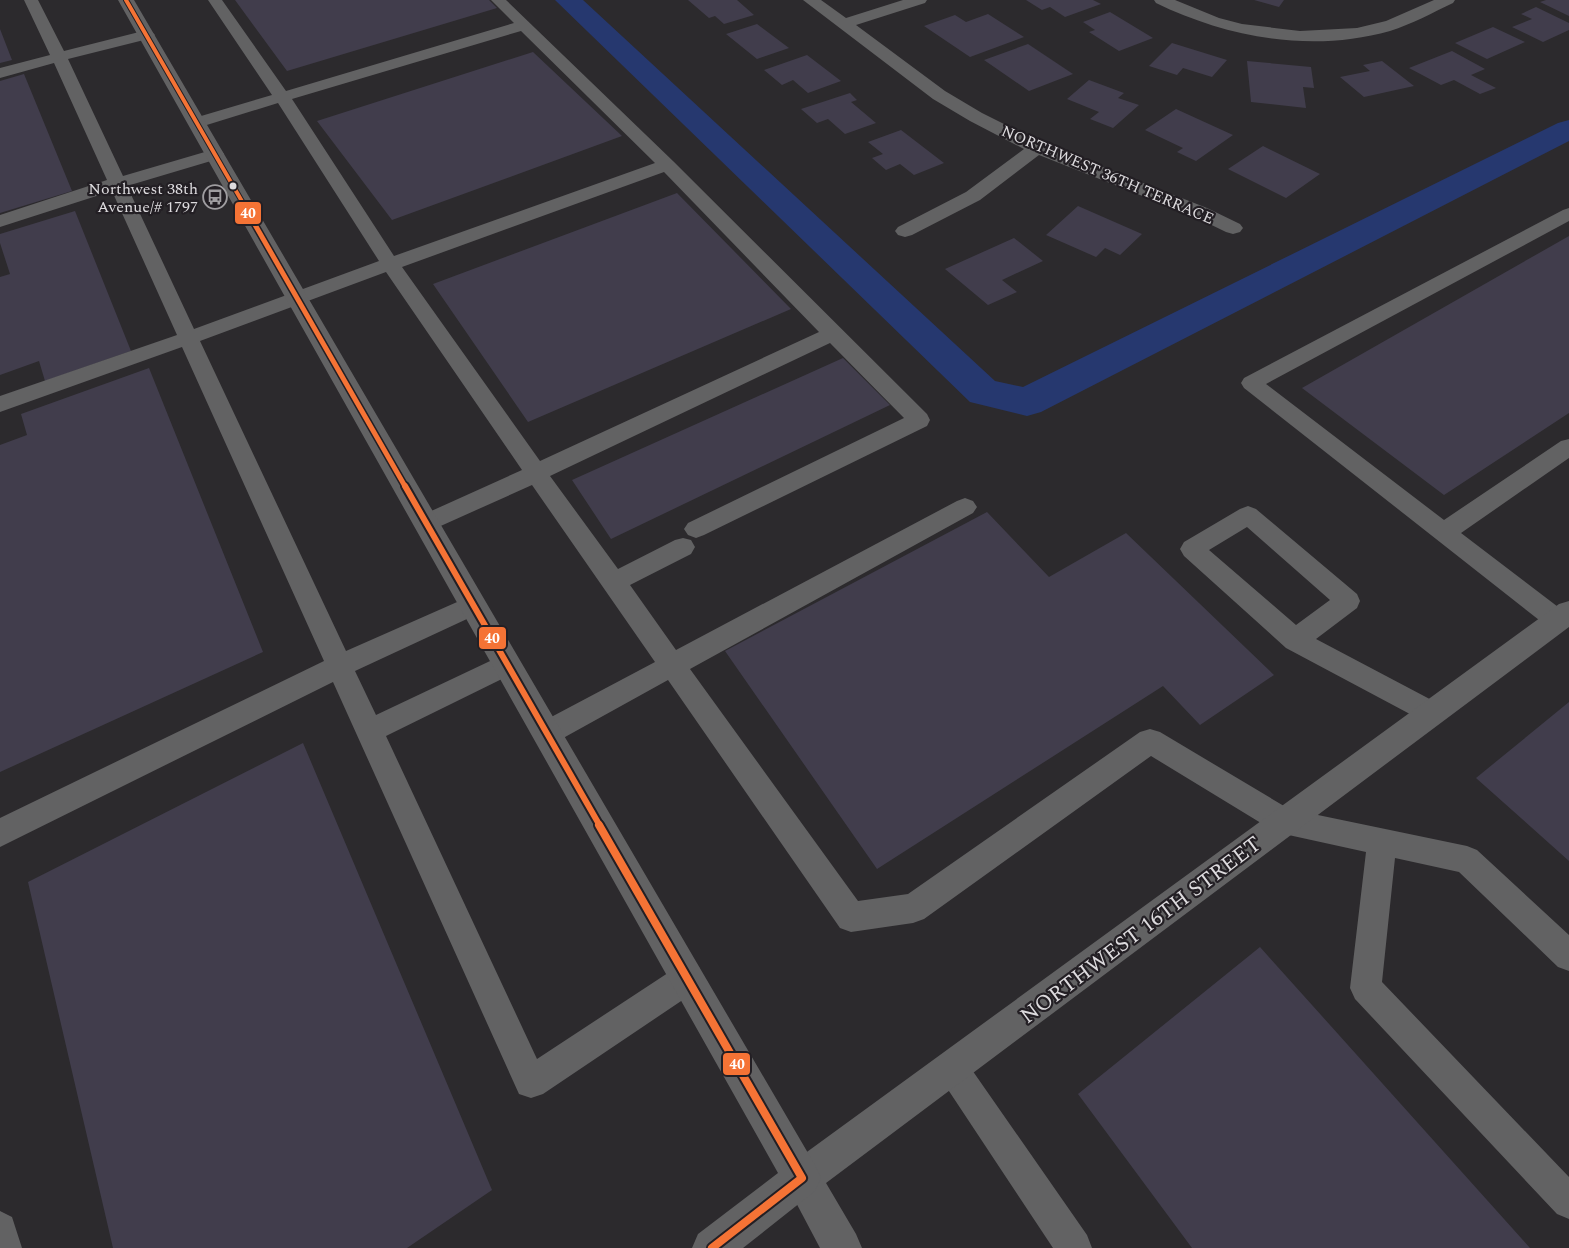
<svg xmlns="http://www.w3.org/2000/svg" width="1569" height="1248" font-family="Spectral,serif">
  <style>
    .lines { fill: none; stroke-linecap: round; stroke-linejoin: round }
    .canal { fill: #26386f; fill-rule: evenodd }
    .building { fill: #413d4c }
    .service { fill: #626263; fill-rule: evenodd }
    .minor { fill: #626263; fill-rule: evenodd }
    .tertiary { fill: #626263; fill-rule: evenodd }
    .bus-1-far3-casing { stroke: #231f24; stroke-width: 6 }
    .bus-1-far2-casing { stroke: #231f24; stroke-width: 8 }
    .bus-1-far1-casing { stroke: #231f24; stroke-width: 10 }
    .bus-1-casing { stroke: #231f24; stroke-width: 12 }
    .bus-1-far3 { stroke: #f57335; stroke-width: 4 }
    .bus-1-far2 { stroke: #f57335; stroke-width: 5 }
    .bus-1-far1 { stroke: #f57335; stroke-width: 6 }
    .bus-1 { stroke: #f57335; stroke-width: 8 }
    .bus-dot { fill: #dddbde; stroke: #231f24; stroke-width: 2 }
    .labels { text-anchor: middle; stroke-width: 4.5; stroke-linejoin: round; paint-order: stroke }
    .far-street-label { font-size: 16px; fill: #dddbde; stroke: #231f24 }
    .far-poi-label { font-size: 16px; fill: #dddbde; stroke: #231f24; text-anchor: end }
    .near-street-label { font-size: 22px; fill: #dddbde; stroke: #231f24 }
    .line-badge { stroke: #231f24; stroke-width: 2 }
    .badge-label { font-size: 14px; text-anchor: middle; font-weight: bold; fill: #fff }
  </style>
  <rect width="100%" height="100%" fill="#2c2a2d"/>
  <g class="lines">
    <path class="canal" d="M 555,0 L 583,0 L 995,381 L 1023,387 L 1558,123 L 1569,120 L 1569,141 L 1041,412 L 1027,416 L 970,402 Z"/>
  </g>
  <path class="building" d="M 235,0 L 489,0 L 497,8 L 287,71 Z
    M 688,0 L 737,0 L 754,15 L 724,24 L 715,16 L 709,18 Z
    M 1026,0 L 1093,0 L 1101,4 L 1065,17 L 1050,7 L 1042,10 Z
    M 1254,0 L 1284,0 L 1279,7 Z
    M 1546,0 L 1569,0 L 1569,16 L 1540,2 Z
    M 1536,7 L 1569,23 L 1569,30 L 1543,42 L 1512,27 L 1532,19 L 1521,14 Z
    M 1110,12 L 1153,38 L 1119,51 L 1089,32 L 1095,30 L 1083,22 Z
    M 988,14 L 1024,37 L 970,57 L 924,26 L 955,15 L 966,22 Z
    M 757,24 L 789,48 L 757,59 L 726,34 Z
    M 1493,27 L 1525,42 L 1487,59 L 1455,43 Z
    M 0,29 L 12,60 L 0,63 Z
    M 1172,43 L 1227,60 L 1212,77 L 1183,68 L 1177,75 L 1149,66 Z
    M 1028,44 L 1073,74 L 1029,91 L 984,60 Z
    M 1452,51 L 1485,69 L 1471,75 L 1496,88 L 1480,94 L 1454,80 L 1441,85 L 1409,68 Z
    M 533,52 L 622,136 L 392,220 L 317,121 Z
    M 807,55 L 841,81 L 808,93 L 793,80 L 782,85 L 764,70 Z
    M 1247,61 L 1311,67 L 1314,88 L 1303,87 L 1306,108 L 1251,102 Z
    M 1382,61 L 1414,86 L 1364,97 L 1340,77 L 1370,71 L 1363,65 Z
    M 24,74 L 72,191 L 0,213 L 0,81 Z
    M 1089,80 L 1124,93 L 1118,98 L 1139,105 L 1113,128 L 1090,119 L 1099,112 L 1067,99 Z
    M 850,93 L 857,100 L 851,102 L 876,123 L 845,134 L 828,119 L 817,123 L 801,109 Z
    M 1176,109 L 1233,135 L 1196,161 L 1177,152 L 1183,148 L 1145,130 Z
    M 901,130 L 944,163 L 914,175 L 900,164 L 886,170 L 872,158 L 883,154 L 868,142 Z
    M 1263,146 L 1320,174 L 1286,198 L 1228,169 Z
    M 677,193 L 791,309 L 528,422 L 433,284 Z
    M 1078,206 L 1142,234 L 1120,255 L 1105,248 L 1096,257 L 1046,235 Z
    M 75,211 L 131,351 L 45,381 L 39,361 L 0,375 L 0,277 L 10,274 L 0,243 L 0,234 Z
    M 1569,236 L 1569,413 L 1444,495 L 1302,388 Z
    M 1014,238 L 1043,261 L 1002,280 L 1017,292 L 988,305 L 945,269 Z
    M 843,358 L 890,405 L 611,539 L 572,480 Z
    M 149,368 L 263,652 L 0,772 L 0,445 L 27,435 L 21,414 Z
    M 987,512 L 1049,577 L 1126,533 L 1274,675 L 1200,725 L 1163,686 L 877,869 L 725,651 Z
    M 1569,702 L 1569,861 L 1476,778 Z
    M 303,743 L 492,1190 L 407,1248 L 113,1248 L 28,882 Z
    M 1260,947 L 1530,1248 L 1192,1248 L 1078,1094 Z"/>
  <g class="lines">
    <path class="service" d="M 24,0 L 38,0 L 64,51 L 147,30 L 152,32 L 155,35 L 152,38 L 68,59 L 123,176 L 215,149 L 221,150 L 224,154 L 221,158 L 127,186 L 194,329 L 379,261 L 278,103 L 197,128 L 191,127 L 189,123 L 191,119 L 272,95 L 208,0 L 222,0 L 286,91 L 514,23 L 491,0 L 506,0 L 673,161 L 927,414 L 930,420 L 927,426 L 704,535 L 696,538 L 688,535 L 684,529 L 688,523 L 904,418 L 830,343 L 550,476 L 618,569 L 675,540 L 683,538 L 691,540 L 695,547 L 691,554 L 630,585 L 676,650 L 957,501 L 965,498 L 973,501 L 977,507 L 973,513 L 690,669 L 858,901 L 908,894 L 1140,732 L 1150,729 L 1160,732 L 1289,809 L 1467,846 L 1477,850 L 1569,935 L 1569,971 L 1558,967 L 1459,872 L 1395,858 L 1382,982 L 1569,1177 L 1569,1219 L 1557,1214 L 1355,999 L 1350,988 L 1366,852 L 1284,834 L 1274,831 L 1151,756 L 924,919 L 913,923 L 851,932 L 840,928 L 668,680 L 556,742 L 547,745 L 538,742 L 534,733 L 538,724 L 655,662 L 532,485 L 434,529 L 426,532 L 418,529 L 414,523 L 418,517 L 522,470 L 386,272 L 200,341 L 346,651 L 473,595 L 482,598 L 485,605 L 482,612 L 355,671 L 376,715 L 507,653 L 516,656 L 520,664 L 516,672 L 386,736 L 537,1059 L 677,967 L 688,963 L 699,967 L 703,978 L 699,989 L 543,1094 L 531,1098 L 519,1094 L 333,682 L 0,847 L 0,818 L 324,661 L 182,347 L 0,412 L 0,396 L 177,335 L 112,191 L 0,227 L 0,215 L 107,180 L 54,63 L 0,78 L 0,68 L 50,55 ZM 521,31 L 655,163 L 394,256 L 292,99 ZM 664,172 L 819,332 L 540,461 L 402,267 Z
      M 1569,208 L 1569,221 L 1266,384 L 1444,520 L 1561,441 L 1569,439 L 1569,458 L 1461,533 L 1566,613 L 1569,619 L 1566,627 L 1557,630 L 1548,627 L 1244,388 L 1241,383 L 1244,378 L 1563,210 Z
      M 1248,506 L 1256,509 L 1357,594 L 1360,601 L 1357,608 L 1316,639 L 1441,705 L 1445,713 L 1441,721 L 1432,725 L 1423,721 L 1286,648 L 1184,556 L 1180,549 L 1184,542 L 1240,509 ZM 1247,527 L 1330,600 L 1296,625 L 1209,550 Z
      M 952,1052 L 963,1057 L 1087,1235 L 1092,1248 L 1053,1248 L 941,1079 L 936,1068 L 941,1057 Z
      M 0,1211 L 12,1217 L 22,1248 L 0,1248 Z"/>
    <path class="minor" d="M 803,0 L 821,0 L 846,18 L 903,0 L 927,0 L 925,3 L 856,25 L 945,91 L 982,113 L 1044,144 L 1207,208 L 1240,224 L 1243,228 L 1240,232 L 1233,234 L 1226,232 L 1193,216 L 1039,155 L 980,200 L 912,235 L 905,237 L 898,235 L 895,231 L 898,227 L 966,192 L 1024,149 L 970,121 L 933,99 Z
      M 1154,0 L 1175,0 L 1219,18 L 1242,24 L 1300,31 L 1357,28 L 1386,21 L 1434,0 L 1455,0 L 1453,3 C 1432,13 1412,24 1390,31 C 1312,53 1228,38 1156,3 Z
      M 1569,601 L 1569,627 L 826,1183 L 856,1234 L 862,1248 L 820,1248 L 783,1178 L 789,1165 L 1559,604 Z"/>
    <path class="tertiary" d="M 118,0 L 134,0 L 815,1165 L 821,1178 L 815,1191 L 743,1248 L 692,1248 L 698,1234 L 778,1173 Z"/>
    <g class="bus-1-far3-casing">
      <path id="bus-1-far3" d="M 126,0 L 251,217"/>
    </g>
    <g class="bus-1-far2-casing">
      <path id="bus-1-far2" d="M 250,216 L 406,488"/>
    </g>
    <g class="bus-1-far1-casing">
      <path id="bus-1-far1" d="M 405,486 L 600,826"/>
    </g>
    <g class="bus-1-casing">
      <path id="bus-1" d="M 599,825 L 802,1178 L 712,1248"/>
    </g>
    <use href="#bus-1-far3" class="bus-1-far3"/>
    <use href="#bus-1-far2" class="bus-1-far2"/>
    <use href="#bus-1-far1" class="bus-1-far1"/>
    <use href="#bus-1" class="bus-1"/>
  </g>
  <defs>
    <g id="bus-ring" transform="scale(1.25)"><circle r="9.5" fill="#231f24" stroke="#9f9da0" stroke-width="1.5"/><path d="M-5-6H5V4H4V6H2V4H-2V6H-4V4H-5ZM-3.5-4V0h7V-4ZM-3.5 1.2v1.5H-2V1.2ZM2 1.2v1.5H3.5V1.2Z" fill="#9f9da0"/></g>
  </defs>
  <g fill-rule="evenodd">
    <use href="#bus-ring" x="215" y="197"/>
  </g>
  <circle class="bus-dot" cx="233" cy="186" r="4.5"/>
  <g class="labels">
    <g class="far-street-label">
      <text transform="translate(1108 174) rotate(23)" y="6">NORTHWEST 36TH TERRACE</text>
    </g>
    <g class="far-poi-label">
      <text x="198" y="194">Northwest 38th<tspan x="198" dy="18">Avenue/# 1797</tspan></text>
    </g>
    <g class="near-street-label">
      <text transform="translate(1140 929) rotate(-37)" y="8">NORTHWEST 16TH STREET</text>
    </g>
  </g>
  <g class="line-badge">
    <rect x="234" y="201" width="28" height="24" rx="5" fill="#f57335"/>
    <rect x="478" y="626" width="29" height="24" rx="5" fill="#f57335"/>
    <rect x="722" y="1052" width="29" height="24" rx="5" fill="#f57335"/>
  </g>
  <g class="badge-label">
    <text x="248" y="218">40</text>
    <text x="492" y="643">40</text>
    <text x="737" y="1069">40</text>
  </g>
</svg>
